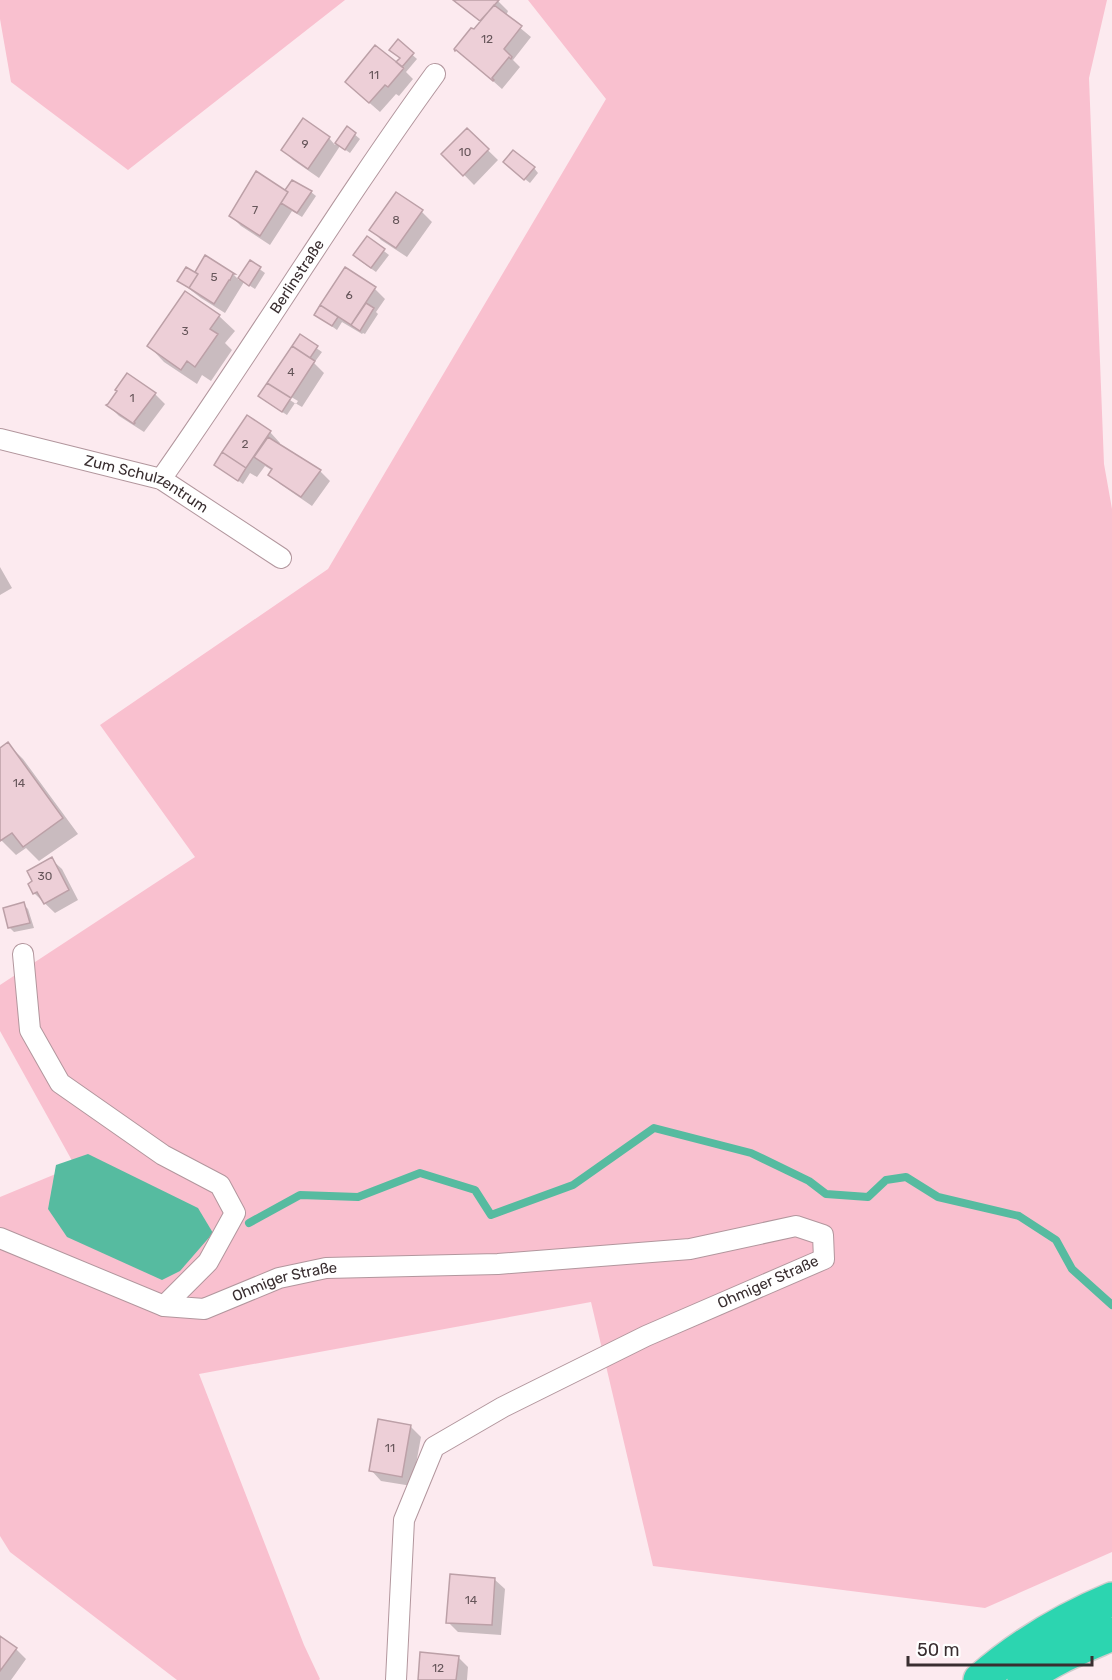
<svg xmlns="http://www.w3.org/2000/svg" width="1112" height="1680" font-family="Rubik,sans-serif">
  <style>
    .green { fill: #f9c0cf }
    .water { fill: #56bba0 }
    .shadow { fill: #0003; fill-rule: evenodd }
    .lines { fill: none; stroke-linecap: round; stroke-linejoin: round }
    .stream { stroke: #56bba0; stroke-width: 8 }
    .building { fill: #edcfd7; stroke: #bca0a7; stroke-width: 1.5 }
    .street-casing { stroke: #b2969d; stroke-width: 22 }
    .highway-casing { stroke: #cfcdcd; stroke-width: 36 }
    .street { stroke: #fff; stroke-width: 20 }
    .highway { stroke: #2cd5b0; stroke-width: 33 }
    .labels { text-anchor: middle; stroke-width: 4.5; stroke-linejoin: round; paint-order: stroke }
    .number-label { font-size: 12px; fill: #66565a }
    .street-label { font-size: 15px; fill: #392e30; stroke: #fff }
  </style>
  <rect width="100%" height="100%" fill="#fceaef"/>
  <path class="green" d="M 0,0 L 345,0 L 128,170 L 11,82 L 0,19 Z
    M 528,0 L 1107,0 L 1089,78 L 1104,464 L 1112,509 L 1112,1552 L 985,1608 L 653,1566 L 591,1302 L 199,1374 L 304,1645 L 320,1679 L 319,1680 L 177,1680 L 10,1552 L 0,1536 L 0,1197 L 75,1166 L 0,1031 L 0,985 L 195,857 L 100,725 L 328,569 L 606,99 Z"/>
  <path class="water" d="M 88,1154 L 198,1208 L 213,1233 L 180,1271 L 162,1280 L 67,1237 L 48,1209 L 56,1165 Z"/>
  <path class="shadow" d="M 453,0 L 497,0 L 508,11 L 506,16 L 531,37 L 513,60 L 520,67 L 502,89 L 467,58 L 474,31 L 481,22 Z
    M 398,42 L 417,59 L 406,72 L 413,79 L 399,96 L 396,94 L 380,112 L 357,92 L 375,47 L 403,70 L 405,68 L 398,62 L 401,58 Z
    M 347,128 L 360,139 L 350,153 L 340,146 L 319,178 L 293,160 L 283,150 L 329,138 L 335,145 Z
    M 467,130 L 498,160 L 474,185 L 444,154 Z
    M 510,167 L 534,168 L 538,173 L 530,183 Z
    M 293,182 L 311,192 L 316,196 L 302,217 L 292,211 L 270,245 L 241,226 L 231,216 L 285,192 Z
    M 396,194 L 422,212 L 432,222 L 407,257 L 381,240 L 371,229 Z
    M 367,238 L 389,255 L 376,272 L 359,260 Z
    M 206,257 L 233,274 L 239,280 L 250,262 L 265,273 L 255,289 L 244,282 L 225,313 L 201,298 L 179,281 L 195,274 Z
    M 345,269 L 375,289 L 385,299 L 376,312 L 378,314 L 365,334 L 363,333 L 362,334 L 342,322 L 337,330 L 316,315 Z
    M 219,316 L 235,331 L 225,343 L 232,350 L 211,381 L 202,375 L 197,384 L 164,362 L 149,346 Z
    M 300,337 L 322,352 L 314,363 L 324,373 L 302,407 L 295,403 L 287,415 L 265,401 ZM 278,389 L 298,401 L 296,404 L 278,392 Z
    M 155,394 L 165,404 L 144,432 L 119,416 L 109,406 Z
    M 247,417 L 270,432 L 280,443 L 279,445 L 320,471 L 330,481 L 312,506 L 280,484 L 270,474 L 273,471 L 265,466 L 257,477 L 250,473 L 243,484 L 216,465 Z
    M 0,567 L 12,588 L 0,595 Z
    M 8,744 L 23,759 L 78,834 L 39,861 L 26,848 L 16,855 L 0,839 L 0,749 Z
    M 51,859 L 62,869 L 78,900 L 55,913 L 34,893 Z
    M 23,904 L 28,909 L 34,928 L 14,932 L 10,928 L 4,909 Z
    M 411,1427 L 421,1437 L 412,1486 L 381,1481 L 371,1470 Z
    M 494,1579 L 505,1589 L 501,1635 L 458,1632 L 448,1622 Z
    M 0,1638 L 16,1649 L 26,1659 L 11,1680 L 0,1680 Z
    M 458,1657 L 468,1667 L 467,1680 L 419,1680 Z"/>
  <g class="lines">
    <path class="stream" d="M 249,1223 L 300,1195 L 358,1197 L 420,1173 L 475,1190 L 491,1215 L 573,1185 L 654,1128 L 751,1153 L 809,1181 L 826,1194 L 868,1197 L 886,1180 L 906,1177 L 938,1197 L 1019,1216 L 1056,1240 L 1072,1269 L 1112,1305"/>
  </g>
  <path class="building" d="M 453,0 L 499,0 L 480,21 Z
    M 494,5 L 522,26 L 504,49 L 512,57 L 511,59 L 509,57 L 492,78 L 494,80 L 493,81 L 456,50 L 455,51 L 454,49 L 471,28 L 474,29 Z
    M 398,39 L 414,53 L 402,67 L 396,62 L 400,58 L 389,50 Z
    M 375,45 L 404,68 L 388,87 L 385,85 L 369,103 L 345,82 Z
    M 303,118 L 330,137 L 308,169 L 281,150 Z
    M 347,126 L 356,133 L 345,150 L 335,143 Z
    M 467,128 L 489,149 L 463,176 L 441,154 Z
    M 513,150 L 535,167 L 524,180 L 503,162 Z
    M 256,171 L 288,192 L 260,236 L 229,216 Z
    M 292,180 L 312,191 L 297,213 L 281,203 L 288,192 L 285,190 Z
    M 396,192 L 423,210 L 396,248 L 369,230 Z
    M 367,236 L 385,249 L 371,268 L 353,255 Z
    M 205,255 L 235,274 L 233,274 L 230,280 L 231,280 L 229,280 L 214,304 L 189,288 L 198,274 L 195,272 Z
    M 250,260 L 261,267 L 249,286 L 238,278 Z
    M 186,267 L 198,274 L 189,288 L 177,281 Z
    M 345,267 L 376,287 L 351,325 L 320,305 Z
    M 185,291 L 220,315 L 210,329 L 218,334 L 195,367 L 187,361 L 181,370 L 147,346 Z
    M 366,303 L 374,308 L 360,331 L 351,325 Z
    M 320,305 L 338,317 L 332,326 L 314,315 Z
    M 300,334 L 318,346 L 310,358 L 292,346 Z
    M 292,346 L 315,361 L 291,398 L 267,383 Z
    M 127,373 L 156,393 L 134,422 L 135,423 L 134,424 L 106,405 L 108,404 L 117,391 L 115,390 Z
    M 267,383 L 291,398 L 282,412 L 258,396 Z
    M 247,415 L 271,431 L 246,468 L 222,452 Z
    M 268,437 L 321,470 L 301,497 L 268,475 L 272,469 L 254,457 Z
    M 222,452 L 246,468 L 238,481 L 214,465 Z
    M 8,742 L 63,818 L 23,847 L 12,833 L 0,841 L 0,748 Z
    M 52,857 L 69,890 L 44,904 L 37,892 L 33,894 L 28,884 L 32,881 L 27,871 Z
    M 24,902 L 30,923 L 8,928 L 3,908 Z
    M 378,1419 L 411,1425 L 402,1477 L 369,1471 Z
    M 450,1574 L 495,1578 L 492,1625 L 446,1623 Z
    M 0,1636 L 17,1648 L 0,1671 Z
    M 420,1652 L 459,1656 L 456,1680 L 418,1680 Z"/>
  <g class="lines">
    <g class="street-casing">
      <g id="street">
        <path id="s1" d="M 0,439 L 161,479 L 281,558"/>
        <path id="s2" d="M 161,479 C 255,346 339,206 435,74"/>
        <path id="s3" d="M 23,954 L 30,1030 L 60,1083 L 163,1155 L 220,1185 L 235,1213 L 208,1262 L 164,1306 L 204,1309 L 279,1278 L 326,1268 L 498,1264 L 690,1249 L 796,1226 L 823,1235 L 824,1259 L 646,1336 L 503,1407 L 434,1447 L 404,1520 L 396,1680"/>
        <path d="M 0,1238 L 164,1306"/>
      </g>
    </g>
    <g class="highway-casing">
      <path id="highway" d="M 980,1680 C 1019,1646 1064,1619 1112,1599
        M 1024,1680 C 1050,1659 1082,1647 1112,1634"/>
    </g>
    <use href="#street" class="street"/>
    <use href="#highway" class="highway"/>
  </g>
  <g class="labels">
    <g class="number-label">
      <text x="487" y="43">12</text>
      <text x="374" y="79">11</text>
      <text x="305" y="148">9</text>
      <text x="465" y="156">10</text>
      <text x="255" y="214">7</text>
      <text x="396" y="224">8</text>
      <text x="214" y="281">5</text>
      <text x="349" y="299">6</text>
      <text x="185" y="335">3</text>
      <text x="291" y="376">4</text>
      <text x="132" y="402">1</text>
      <text x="245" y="448">2</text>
      <text x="19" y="787">14</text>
      <text x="45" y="880">30</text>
      <text x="390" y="1452">11</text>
      <text x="471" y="1604">14</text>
      <text x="438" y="1672">12</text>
    </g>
    <g class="street-label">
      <text dy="5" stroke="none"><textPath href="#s2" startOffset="244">Berlinstraße</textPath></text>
      <text dy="5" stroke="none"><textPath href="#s1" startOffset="154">Zum Schulzentrum</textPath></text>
      <text transform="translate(768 1282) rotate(-24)" y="5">Ohmiger Straße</text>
      <text dy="5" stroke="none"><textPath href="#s3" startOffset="603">Ohmiger Straße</textPath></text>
    </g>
  </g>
  <path d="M908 1656v9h184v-9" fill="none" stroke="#392e30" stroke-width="3"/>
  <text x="917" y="1656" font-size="18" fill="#392e30" stroke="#ffffff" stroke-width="4.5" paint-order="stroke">50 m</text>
</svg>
